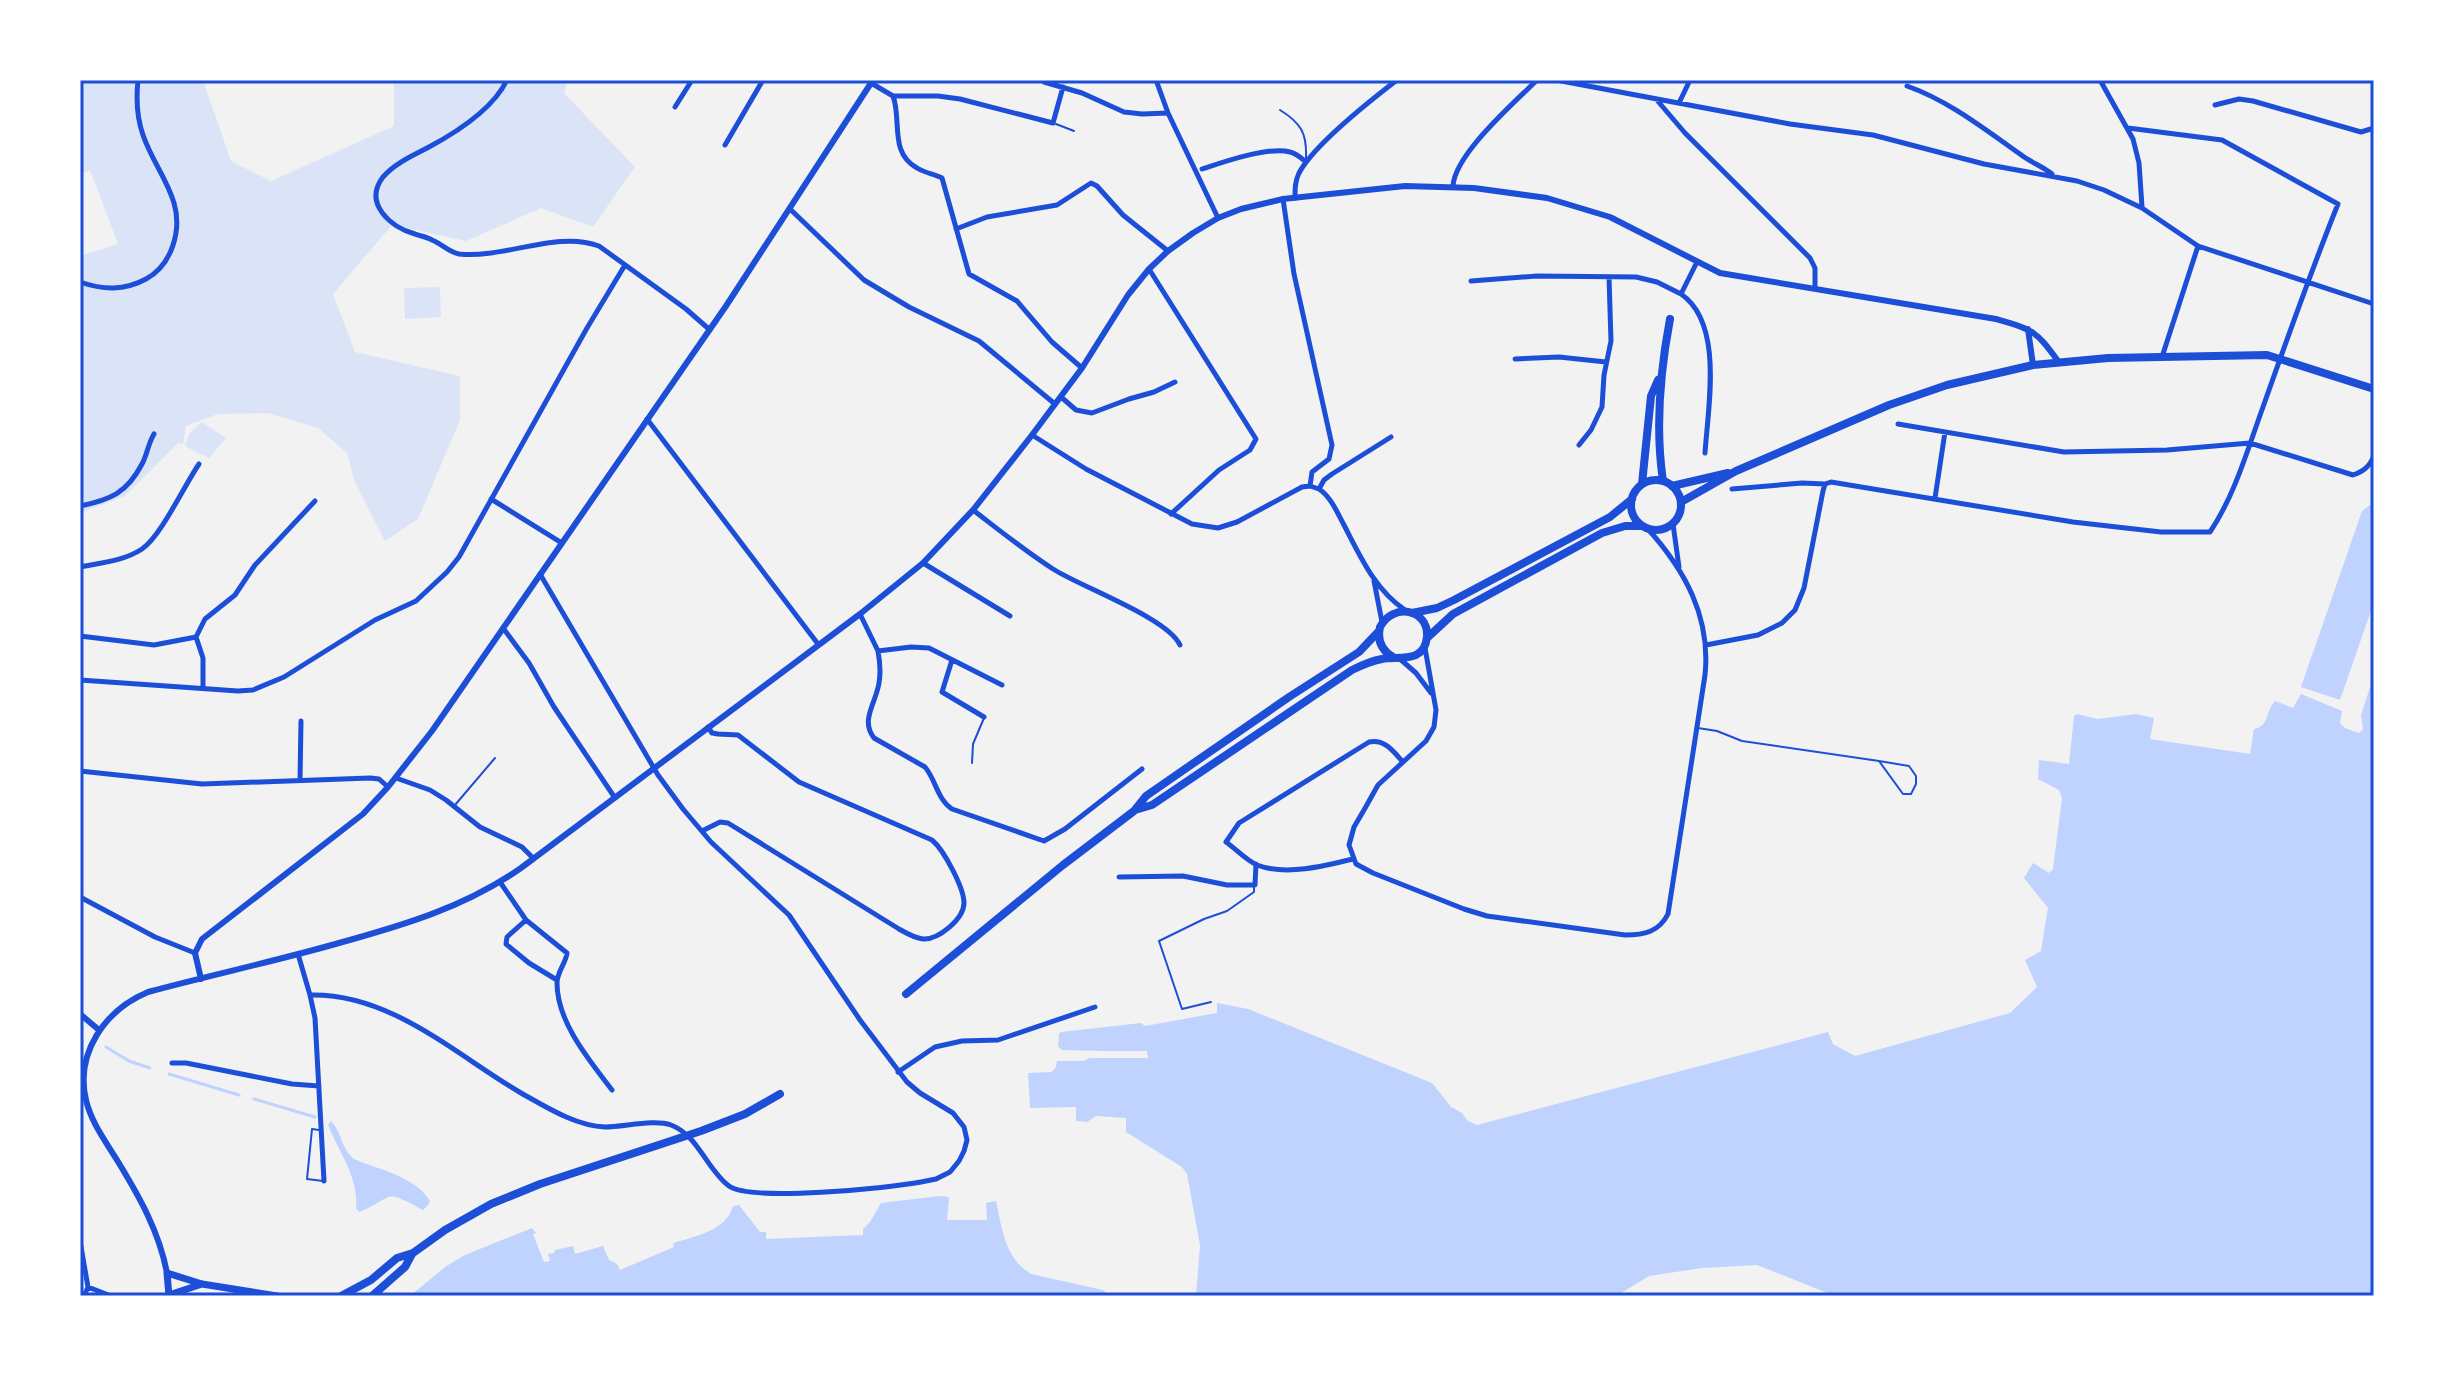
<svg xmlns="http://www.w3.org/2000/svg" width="2454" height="1376" font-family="'DM Sans',sans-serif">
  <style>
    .green { fill: #dbe4f7 }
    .water { fill: #bfd3fe }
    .pier { fill: #f2f2f2 }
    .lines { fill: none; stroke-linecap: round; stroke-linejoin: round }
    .stream { stroke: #bfd3fe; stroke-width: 3 }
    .service { stroke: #1d4ed8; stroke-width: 2 }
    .minor { stroke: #1d4ed8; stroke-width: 5 }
    .tertiary { stroke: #1d4ed8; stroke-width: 6 }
    .secondary { stroke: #1d4ed8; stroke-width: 7 }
    .trunk { stroke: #1d4ed8; stroke-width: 8 }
    .neatline { fill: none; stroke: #1d4ed8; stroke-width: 3 }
  </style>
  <rect width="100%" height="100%" fill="#f2f2f2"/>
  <path class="green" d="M 80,80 L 203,80 L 231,161 L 271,181 L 394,126 L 394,80 L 568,80 L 564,93 L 635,167 L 593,227 L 541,208 L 466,241 L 392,225 L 333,294 L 355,352 L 460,376 L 460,420 L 418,519 L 385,541 L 354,480 L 347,453 L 318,428 L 268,413 L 218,414 L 186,426 L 183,444 L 178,443 L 125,496 L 80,513 L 80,256 L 118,244 L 90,170 L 80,174 Z
    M 440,287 L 441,317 L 405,319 L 404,288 Z
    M 202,422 L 226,438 L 209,458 L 185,446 L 189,434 Z"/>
  <path class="water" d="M 2374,502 L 2374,602 L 2340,700 L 2301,687 L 2362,511 Z
    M 2374,675 L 2374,1296 L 1835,1296 L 1757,1265 L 1702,1268 L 1649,1276 L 1616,1296 L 1196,1296 L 1200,1245 L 1187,1174 L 1182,1167 L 1126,1132 L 1126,1118 L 1096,1116 L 1087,1122 L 1076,1121 L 1076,1107 L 1030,1108 L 1028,1073 L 1052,1072 L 1056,1067 L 1057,1061 L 1084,1061 L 1089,1058 L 1148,1058 L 1147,1051 L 1061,1051 L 1058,1047 L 1059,1034 L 1061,1032 L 1141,1023 L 1145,1026 L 1217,1013 L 1217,1003 L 1248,1009 L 1432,1083 L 1451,1107 L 1462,1113 L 1468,1121 L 1477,1125 L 1828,1032 L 1833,1044 L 1855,1056 L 2010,1013 L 2037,987 L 2025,960 L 2041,951 L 2048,908 L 2024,878 L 2033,863 L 2049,873 L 2053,869 L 2062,798 L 2059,790 L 2038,779 L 2039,760 L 2069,764 L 2074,716 L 2077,714 L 2098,719 L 2136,714 L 2154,718 L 2150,739 L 2250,754 L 2254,729 C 2269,727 2265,712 2275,701 L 2293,708 L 2301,694 L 2342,711 L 2340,723 L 2345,728 L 2359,733 L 2363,729 L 2361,715 Z
    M 331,1121 C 342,1132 341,1149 354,1159 C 379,1170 415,1176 430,1201 L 428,1205 L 423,1210 C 381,1187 396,1197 359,1212 L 356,1208 C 359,1178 339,1152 328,1125 Z
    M 940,1196 L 949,1197 L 947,1220 L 987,1220 L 986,1203 L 996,1201 C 1002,1228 1005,1259 1031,1274 L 1103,1290 L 1110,1296 L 410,1296 L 445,1267 L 465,1255 L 532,1228 L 536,1233 L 533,1234 L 544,1262 L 550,1261 L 548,1254 L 554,1253 L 555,1250 L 573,1246 L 575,1254 L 603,1246 L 609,1260 L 617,1264 L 620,1270 L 674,1247 L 673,1243 C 696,1236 726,1231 733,1206 L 739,1205 L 760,1232 L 766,1232 L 766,1239 L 863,1235 L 863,1229 L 870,1222 L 881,1203 Z"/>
  <path class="pier" d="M 1058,1046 L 1062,1050 L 1147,1052 L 1147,1058 L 1089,1058 L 1082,1061 L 1057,1061 L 1057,1057 L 1083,1057 L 1087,1055 L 1060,1054 L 1058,1053 Z"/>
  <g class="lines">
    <path class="stream" d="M 106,1047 L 129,1061 L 150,1068
      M 169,1074 L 239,1095
      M 254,1099 L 315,1117"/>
    <path class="service" d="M 1280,110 C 1301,123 1307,133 1306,158
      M 1056,124 L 1074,131
      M 1698,728 L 1717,731 L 1742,741 L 1879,761 L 1903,794 L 1911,794 L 1916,784 L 1916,776 L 1909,766 L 1879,761
      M 972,763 L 973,744 L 984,718
      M 455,805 L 495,758
      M 1211,1002 L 1182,1009 L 1159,941 L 1204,919 L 1227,911 L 1254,892 L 1254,887
      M 319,1130 L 312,1129 L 307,1179 L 323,1181"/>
    <path class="minor" d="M 507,80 C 493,109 457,132 429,147 C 414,155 395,163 383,177 C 363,203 390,227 415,234 C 420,236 427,237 432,240 C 442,244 449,252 459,254 C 504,259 557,230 599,246 L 686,309 L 710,330
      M 1156,80 L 1168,113 L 1218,218
      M 1556,80 L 1790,124 L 1873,135 L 1984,164 L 2077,181 L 2104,190 L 2142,208 L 2198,246 L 2374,304
      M 2100,80 L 2133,139 L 2139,163 L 2142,207
      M 1044,82 L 1082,93 L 1124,112 L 1142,114 L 1168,113
      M 871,83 L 893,96 L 938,96 L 960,99 L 1053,123 L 1063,87
      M 1907,86 C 1949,101 1983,128 2020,154 C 2030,162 2042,166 2052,174
      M 893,96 C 902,120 889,153 917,168 C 925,173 934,174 942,178 L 969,274 L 1017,301 L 1052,342 L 1082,368
      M 1656,99 L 1685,133 L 1810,258 L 1815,268 L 1815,288
      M 1679,103 L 1690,80
      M 2215,105 L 2239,99 L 2253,101 L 2361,132 L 2374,128
      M 675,107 L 692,80
      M 725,145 L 763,80
      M 1202,169 C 1223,162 1269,146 1290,152 C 1296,153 1301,158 1306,162
      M 1453,186 C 1455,154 1514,103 1537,80
      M 1295,198 C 1295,189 1295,181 1299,173 C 1314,145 1371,100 1397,80
      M 1283,199 L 1294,274 L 1332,445 L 1329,459 L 1312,472 L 1310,486
      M 790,209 L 864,280 L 909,307 L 979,341 L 1055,404
      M 956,229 L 987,217 L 1057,205 L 1091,183 L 1097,186 L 1123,215 L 1168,251
      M 1149,269 L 1256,439 L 1250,450 L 1219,470 L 1171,514
      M 1471,281 L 1537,276 L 1636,277 L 1657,282 L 1681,294 L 1697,262
      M 80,282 C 103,290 124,291 146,279 C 172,265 182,230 174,203 C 167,179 151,159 143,135 C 137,118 136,99 138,80
      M 1681,294 C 1724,323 1708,407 1705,453
      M 2162,357 L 2198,246
      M 1515,359 L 1559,357 L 1606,362
      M 1061,397 L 1076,410 L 1092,413 L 1129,399 L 1154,392 L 1175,382
      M 647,419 L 818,644
      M 1898,424 L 2064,452 L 2167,450 L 2250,443 L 2353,475 C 2364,471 2369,467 2374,456
      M 1032,435 L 1086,469 L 1192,524 L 1218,528 L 1237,522 L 1302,487 L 1310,486 L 1319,489 L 1324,480 L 1332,474 L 1391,437
      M 1579,445 L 1591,430 L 1602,407 L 1604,375 L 1611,341 L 1609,277
      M 1319,489 C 1331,497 1337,512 1344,525 C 1360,556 1375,590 1405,610
      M 1732,489 L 1802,483 L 1825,484
      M 1935,498 L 1945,432
      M 491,499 L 562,543
      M 80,506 C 110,500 127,493 142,464 C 147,455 148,444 154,434
      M 973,510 C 999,530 1025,551 1053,569 C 1081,587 1168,618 1180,645
      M 1673,524 L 1679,567
      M 923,563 L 1010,616
      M 80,567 C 100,563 124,561 142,549 C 161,536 184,486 199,464
      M 1374,581 L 1382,622
      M 860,614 L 878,651 L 911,647 L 929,648 L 1002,685
      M 503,628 L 529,663 L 554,707 L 615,798
      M 80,636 L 154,645 L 196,637 L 203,658 L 203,688
      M 196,637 L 205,619 L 235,595 L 255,565 L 315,501
      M 1706,645 L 1758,635 L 1782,623 L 1795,610 L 1804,588 L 1823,491 L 1825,484 L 1831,482 L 2073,522 L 2161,532 L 2210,532 C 2235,495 2248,448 2263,407 C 2287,339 2311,271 2338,204 L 2222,140 L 2128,128
      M 1425,648 L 1436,710 L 1434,727 L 1426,741 L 1378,785 L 1364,810 L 1354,827 L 1349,845 L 1356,864 L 1373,873 L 1464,909 L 1487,916 L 1625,935 C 1644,935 1659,932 1668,914 L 1705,675 C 1711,617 1685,570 1647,528
      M 878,651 C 880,662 881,672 879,683 C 876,703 860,720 874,738 L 925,767 C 936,780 937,799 952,809 L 1044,841 L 1065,829 L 1142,769
      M 1400,659 L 1416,673 L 1431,693
      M 952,660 L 942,692 L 984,717
      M 80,680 L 238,691 L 253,690 L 284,677 L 375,620 L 416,601 L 447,572 L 459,557 L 587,328 L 625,265
      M 80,771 L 202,784 L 370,778 L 379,779 L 388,787
      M 396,778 L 430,790 L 446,800 L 480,827 L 522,847 L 533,858
      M 300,781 L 301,721
      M 702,831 L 720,822 L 728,823 L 899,929 C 906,933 914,938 923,939 C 938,940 964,919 964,903 C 964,888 944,850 932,840 L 799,782 L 738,735 L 718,734 L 712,733 L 708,727
      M 1353,859 C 1325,866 1285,876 1257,865 C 1246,860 1236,849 1226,842 L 1239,823 L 1369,742 C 1385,739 1393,751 1403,762
      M 1119,877 L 1183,876 L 1227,885 L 1255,885 L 1256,864
      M 500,882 L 526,920 L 567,953 C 566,963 557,972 557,983 C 557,1022 589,1060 612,1090
      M 80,897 L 155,937 L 195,953
      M 526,920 L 507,937 L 506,944 L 529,963 L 557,980
      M 298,954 L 310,995 L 315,1018 L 324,1181
      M 310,995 C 391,993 456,1055 521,1093 C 546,1107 576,1126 605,1127 C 624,1127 654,1119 671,1125 C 698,1135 707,1170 729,1186 C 751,1202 889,1188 921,1182 L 936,1179 L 950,1172 L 959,1161 L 964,1151 L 967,1140 L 964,1127 L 953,1113 L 920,1093 L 907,1082 L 860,1020 L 789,915 L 711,842 L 683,809 L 658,775 L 540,574
      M 172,1063 L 186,1063 L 292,1084 L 319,1086
      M 898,1072 L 935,1047 L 962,1041 L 998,1040 L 1095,1007
      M 80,1241 L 88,1287 L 84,1296
      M 88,1287 L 111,1296"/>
    <path class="tertiary" d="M 2028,329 L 2033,365
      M 201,979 L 195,953 L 202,939 L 363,814 L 388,787 L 432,731 L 726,306 L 873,80
      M 80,1014 L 99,1030
      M 167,1273 C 159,1231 139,1196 117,1160 C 106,1142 91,1122 86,1100 C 75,1053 105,1010 148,992 C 211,975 276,961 339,943 C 404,925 465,907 521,868 L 860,614 L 923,563 L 973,510 L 1032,435 L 1082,368 L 1128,295 L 1149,269 L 1168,251 L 1193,233 L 1218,218 L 1241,209 L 1283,199 L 1405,186 L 1474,188 L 1547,198 L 1610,217 L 1720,273 L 1996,319 C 2034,330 2035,330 2058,361"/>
    <path class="secondary" d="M 169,1295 L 202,1284
      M 169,1296 L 167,1273 L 202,1284 L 277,1296"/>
    <path class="trunk" d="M1631 505a25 25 0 1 1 50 0a25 25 0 1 1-50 0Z
      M 1663,481 C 1655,427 1660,372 1670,319
      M 1642,484 L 1651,396 L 1658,380
      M 1672,486 L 1728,473
      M 1681,502 L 1736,471 L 1889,405 L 1947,385 L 2033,365 L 2108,358 L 2267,355 L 2374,389
      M 1412,613 L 1437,608 L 1454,600 L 1610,517 L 1632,499
      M 1427,638 L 1453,614 L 1602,533 L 1625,526 L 1642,526
      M 1135,810 L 1152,805 L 1352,670 C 1362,665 1371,661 1382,659 C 1399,656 1424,664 1427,637 C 1429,609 1393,602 1380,627 C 1377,640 1381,650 1393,657
      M 906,994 L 1063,865 L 1134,811 L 1146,796 L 1289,697 L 1359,652 L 1379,631
      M 341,1296 L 371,1280 L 397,1258 L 413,1253 L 445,1230 L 491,1204 L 540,1184 L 701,1131 L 745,1114 L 780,1094
      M 372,1296 L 405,1267 L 412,1254"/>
  </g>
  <rect width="2454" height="1376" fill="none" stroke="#ffffff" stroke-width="164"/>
  <rect x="82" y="82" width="2290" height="1212" class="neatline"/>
</svg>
